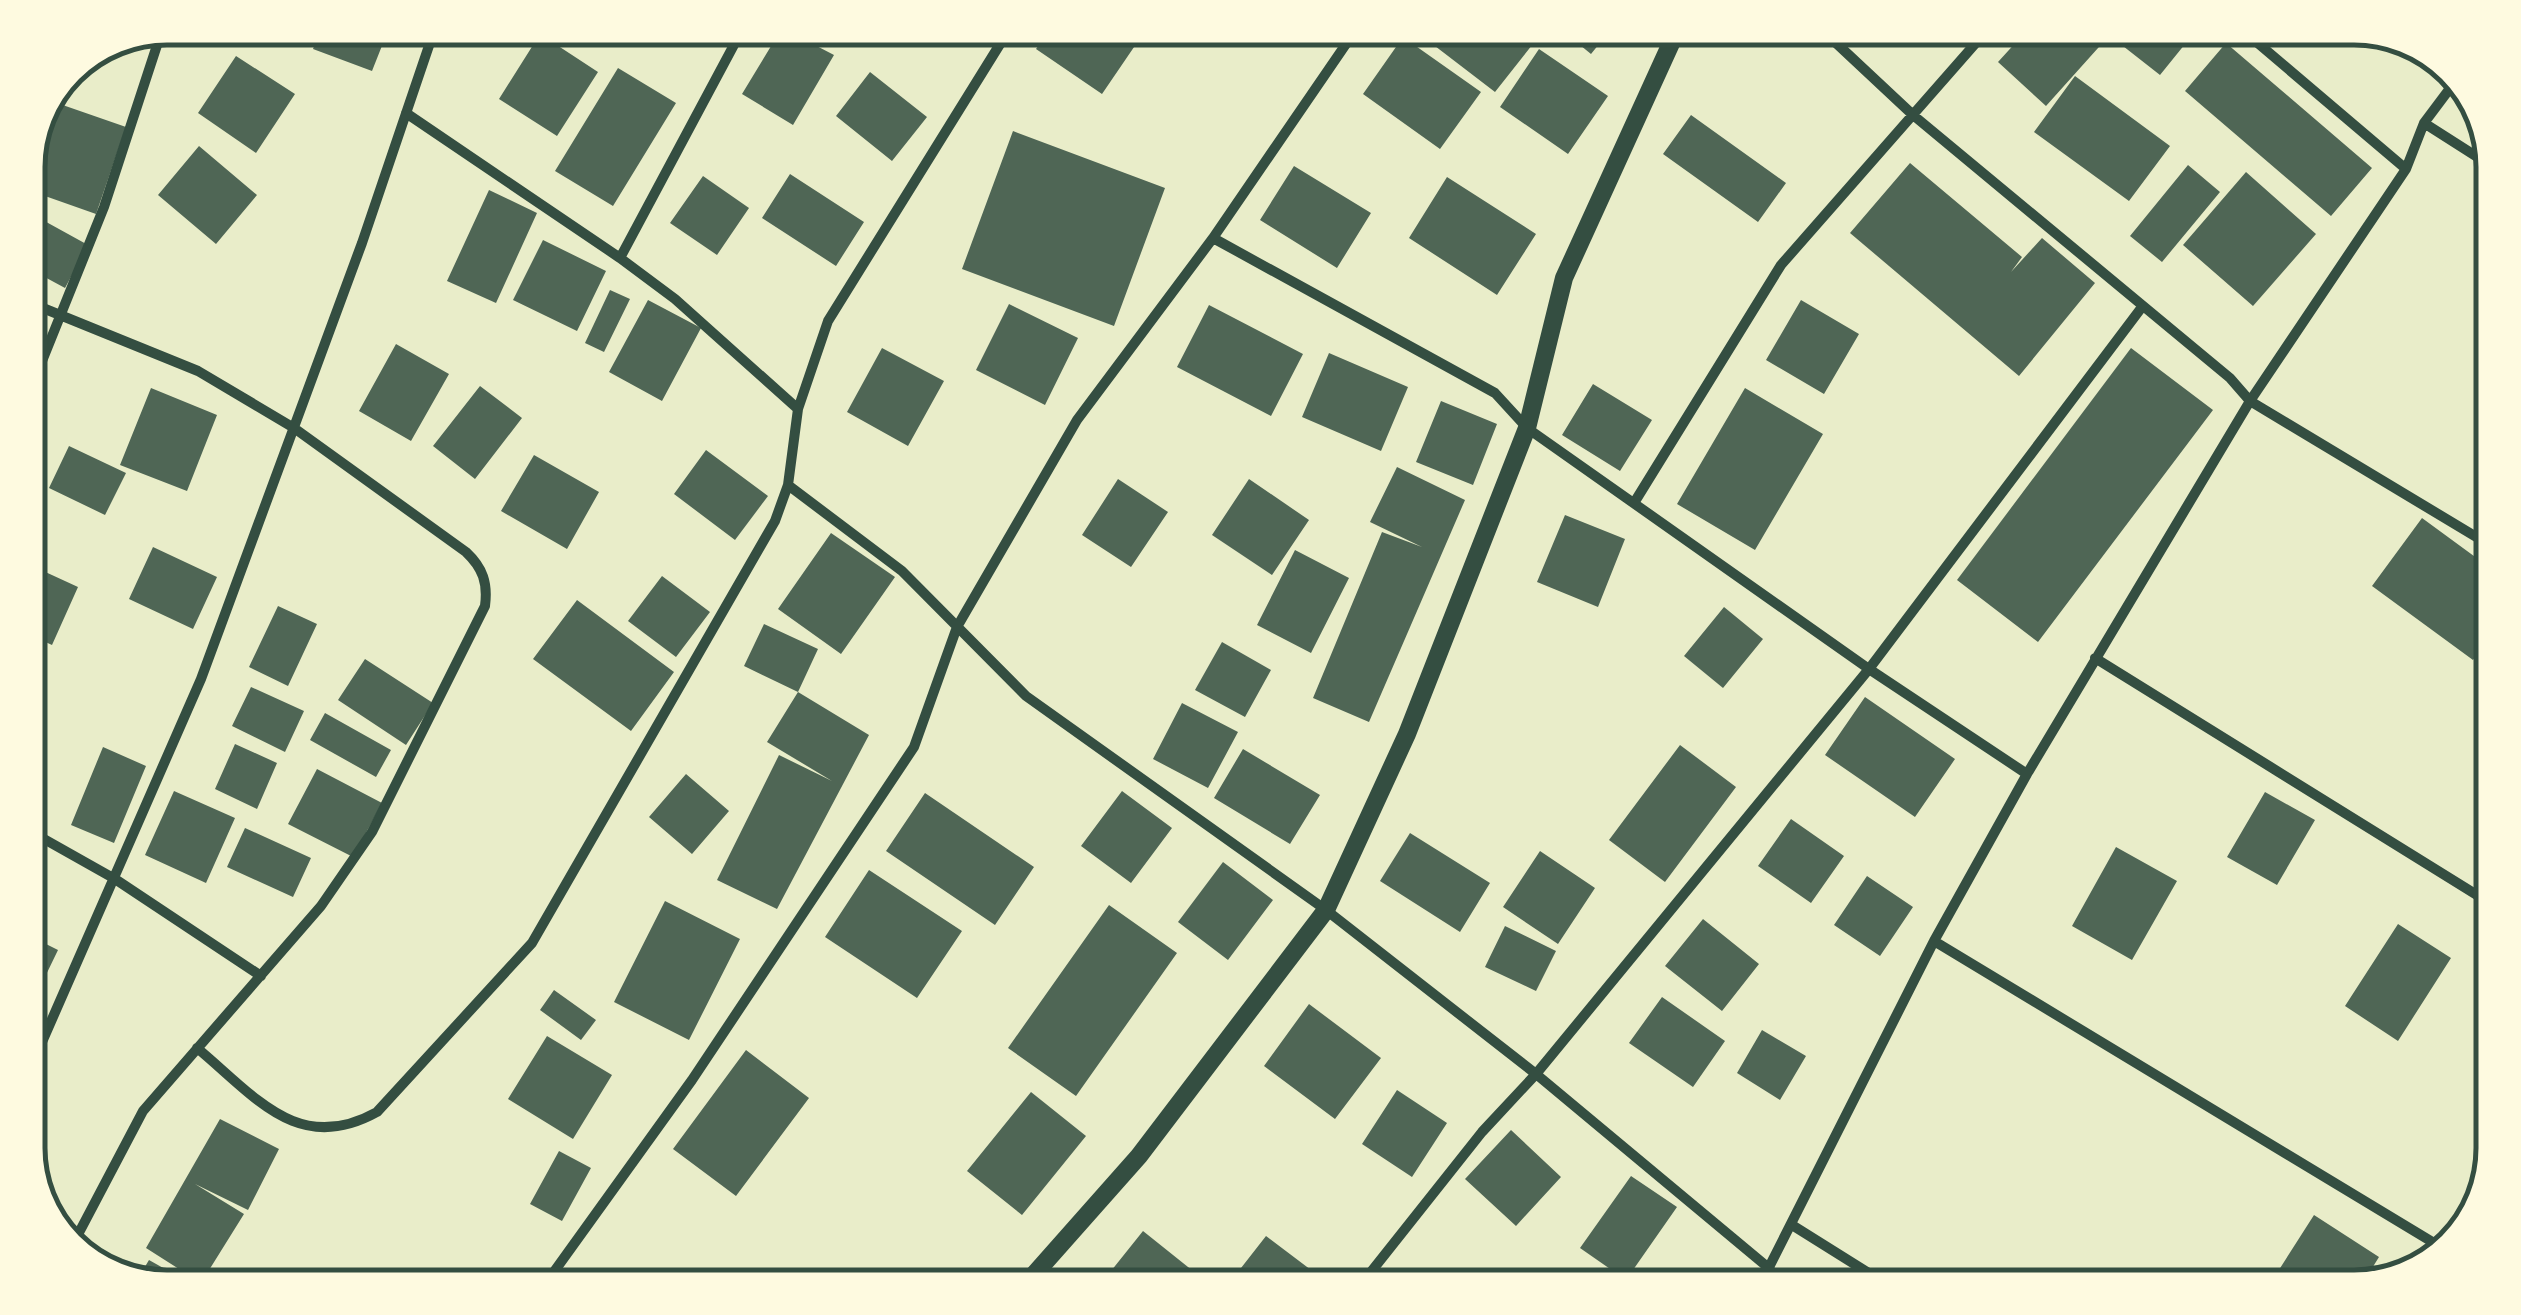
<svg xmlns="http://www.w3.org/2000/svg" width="2521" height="1315" font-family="Roboto,sans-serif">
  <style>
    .building { fill: #4f6655 }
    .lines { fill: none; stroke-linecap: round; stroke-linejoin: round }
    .minor { stroke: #344e41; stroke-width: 10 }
    .tertiary { stroke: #344e41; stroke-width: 18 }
    .rim { fill: none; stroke: #344e41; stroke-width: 5 }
  </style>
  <rect width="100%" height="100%" fill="#e9edc9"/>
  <path class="building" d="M 321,28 L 389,28 L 372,71 L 313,49 Z
    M 782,28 L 834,55 L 793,125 L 742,94 Z
    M 832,28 L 859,28 L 852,39 Z
    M 1051,28 L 1147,28 L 1102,94 L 1036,49 Z
    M 1422,28 L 1520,28 L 1536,40 L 1495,92 L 1418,33 Z
    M 1559,28 L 1612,28 L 1591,54 Z
    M 2029,28 L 2095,28 L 2107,38 L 2046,106 L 1998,62 Z
    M 2100,28 L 2198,28 L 2160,75 Z
    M 540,34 L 598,72 L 557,136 L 499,99 Z
    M 1403,37 L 1481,92 L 1440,149 L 1363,94 Z
    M 2226,43 L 2372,168 L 2331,216 L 2185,91 Z
    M 1539,49 L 1608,96 L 1568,154 L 1500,107 Z
    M 236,56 L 295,94 L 256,153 L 198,113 Z
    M 618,68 L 676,103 L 613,206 L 555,171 Z
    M 870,72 L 927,117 L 892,161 L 836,116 Z
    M 2075,76 L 2170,146 L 2129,201 L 2034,132 Z
    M 54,102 L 126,127 L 96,214 L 28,190 L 28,159 Z
    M 1691,115 L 1786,183 L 1758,222 L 1663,154 Z
    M 1013,131 L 1165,188 L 1114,326 L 962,269 Z
    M 199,146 L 257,195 L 216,244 L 158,195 Z
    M 1910,163 L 2022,257 L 2011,272 L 2042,238 L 2095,283 L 2019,376 L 1850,233 Z
    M 2188,165 L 2220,192 L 2162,262 L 2130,236 Z
    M 1294,166 L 1371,213 L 1337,268 L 1260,220 Z
    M 2246,172 L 2316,234 L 2253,306 L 2183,245 Z
    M 790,174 L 864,222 L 836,266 L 762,218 Z
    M 703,176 L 749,208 L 717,255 L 670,223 Z
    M 1447,177 L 1536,234 L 1497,295 L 1409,238 Z
    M 489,190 L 537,213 L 496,303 L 447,281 Z
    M 39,218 L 88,245 L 65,288 L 28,268 L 28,239 Z
    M 543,240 L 606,271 L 577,331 L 513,300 Z
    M 610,290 L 630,299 L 604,352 L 585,343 Z
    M 648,300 L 701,328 L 662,401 L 609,372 Z
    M 1801,300 L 1859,334 L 1824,394 L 1766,360 Z
    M 1009,304 L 1078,338 L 1045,405 L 976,370 Z
    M 1209,305 L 1303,354 L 1271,416 L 1177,367 Z
    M 396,344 L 449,374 L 411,441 L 359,411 Z
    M 882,348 L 944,381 L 908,446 L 847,412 Z
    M 2131,348 L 2213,410 L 2038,642 L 1957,580 Z
    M 1329,353 L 1408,387 L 1381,451 L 1302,417 Z
    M 1593,384 L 1652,420 L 1620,471 L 1562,435 Z
    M 480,386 L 522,418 L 475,479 L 433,446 Z
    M 151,388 L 217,415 L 187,491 L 120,465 Z
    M 1745,388 L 1823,434 L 1755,550 L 1677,504 Z
    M 1441,401 L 1497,424 L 1473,485 L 1416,462 Z
    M 69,446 L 126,473 L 105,515 L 49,488 Z
    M 706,450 L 768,496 L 735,540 L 674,494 Z
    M 534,455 L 599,492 L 567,549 L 501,511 Z
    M 1397,467 L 1465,500 L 1369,722 L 1313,698 L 1382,532 L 1422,547 L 1370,522 Z
    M 1118,479 L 1168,512 L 1131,567 L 1082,535 Z
    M 1249,479 L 1309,520 L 1272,575 L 1212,535 Z
    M 1565,515 L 1625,539 L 1598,607 L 1537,582 Z
    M 2422,518 L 2493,570 L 2493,632 L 2473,660 L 2372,586 Z
    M 831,533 L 895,577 L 841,654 L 778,609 Z
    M 153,547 L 217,577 L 193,629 L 129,599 Z
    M 1295,550 L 1349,578 L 1311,653 L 1257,625 Z
    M 28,564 L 78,587 L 52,645 L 28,634 Z
    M 662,576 L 710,612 L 676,657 L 628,621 Z
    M 577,600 L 674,672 L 631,731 L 533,659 Z
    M 278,606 L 317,624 L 288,686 L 249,667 Z
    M 1724,607 L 1763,639 L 1723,688 L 1684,656 Z
    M 764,624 L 818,649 L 798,692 L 744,666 Z
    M 1222,642 L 1271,670 L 1245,717 L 1195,690 Z
    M 365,659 L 433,703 L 406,745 L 338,700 Z
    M 251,687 L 304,711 L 285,752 L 232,726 Z
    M 798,692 L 869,735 L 777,909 L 717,880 L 779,755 L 832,781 L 767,742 Z
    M 1865,697 L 1955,759 L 1915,817 L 1825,755 Z
    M 1182,703 L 1238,732 L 1208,788 L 1153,759 Z
    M 325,713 L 391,750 L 376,777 L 310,740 Z
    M 235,744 L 277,763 L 257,809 L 215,789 Z
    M 1680,745 L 1736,787 L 1665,882 L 1609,840 Z
    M 103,747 L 146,766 L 114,843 L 71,825 Z
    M 1243,749 L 1320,795 L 1290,844 L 1214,798 Z
    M 317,769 L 382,803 L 353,857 L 288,824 Z
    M 686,774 L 729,811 L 692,854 L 649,817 Z
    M 174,791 L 235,818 L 206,883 L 145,855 Z
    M 1122,791 L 1172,828 L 1131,883 L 1081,846 Z
    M 2265,792 L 2315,820 L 2277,885 L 2227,857 Z
    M 925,793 L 1034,867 L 995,925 L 886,851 Z
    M 1791,819 L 1844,856 L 1811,903 L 1758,866 Z
    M 245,828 L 311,858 L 293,897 L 227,867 Z
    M 1410,833 L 1490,883 L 1460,932 L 1380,881 Z
    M 2116,847 L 2177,881 L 2132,960 L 2072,926 Z
    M 1540,851 L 1595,888 L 1558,944 L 1503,907 Z
    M 1223,862 L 1273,900 L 1228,960 L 1178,922 Z
    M 869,870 L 962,931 L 917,998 L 825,937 Z
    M 1867,876 L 1913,907 L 1880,956 L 1834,925 Z
    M 665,901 L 740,939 L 689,1040 L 614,1002 Z
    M 1109,905 L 1177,953 L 1076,1096 L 1008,1048 Z
    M 1703,919 L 1759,964 L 1722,1011 L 1665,966 Z
    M 2398,924 L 2451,958 L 2398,1041 L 2345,1006 Z
    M 1505,926 L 1556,951 L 1536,991 L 1485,967 Z
    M 28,935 L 58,950 L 28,1012 Z
    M 554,990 L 596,1020 L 581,1040 L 540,1010 Z
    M 1662,997 L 1725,1041 L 1693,1087 L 1629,1043 Z
    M 1309,1004 L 1381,1058 L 1335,1119 L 1264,1066 Z
    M 1762,1030 L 1806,1056 L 1780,1100 L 1737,1073 Z
    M 547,1036 L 612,1075 L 573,1139 L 508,1099 Z
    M 746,1050 L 809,1098 L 736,1196 L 673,1149 Z
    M 1397,1090 L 1447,1123 L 1412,1177 L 1362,1144 Z
    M 1031,1092 L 1086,1136 L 1022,1215 L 967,1171 Z
    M 220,1119 L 279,1149 L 248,1210 L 195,1184 L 244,1214 L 201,1283 L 146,1248 Z
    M 1511,1130 L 1561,1177 L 1516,1226 L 1465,1179 Z
    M 559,1151 L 591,1168 L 562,1221 L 530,1204 Z
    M 1631,1176 L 1677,1207 L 1626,1280 L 1580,1248 Z
    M 2314,1215 L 2379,1257 L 2361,1286 L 2354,1287 L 2268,1287 Z
    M 1143,1231 L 1198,1275 L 1188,1287 L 1130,1287 L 1111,1271 Z
    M 1266,1236 L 1319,1276 L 1310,1287 L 1248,1287 L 1234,1277 Z
    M 149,1260 L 197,1287 L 168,1288 L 137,1280 Z"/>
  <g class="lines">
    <path class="minor" d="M 1820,28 L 1913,115 L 2230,378 L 2250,401 L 2493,547
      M 2240,28 L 2406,169
      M 406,113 L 620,258 L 675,299 L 798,409
      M 2424,123 L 2493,167
      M 1213,238 L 1495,393 L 1527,428 L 1869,669 L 2027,774
      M 620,258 L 743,28
      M 28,302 L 198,371 L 294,428 L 466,552 C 483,568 488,583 485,606 L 372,832 L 321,906 L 143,1111 L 73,1244
      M 28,396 L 104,207 L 162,30
      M 788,485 L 902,571 L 1026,696 L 1326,910 L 1536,1074 L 1770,1269
      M 1634,503 L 1781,265 L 1989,28
      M 2095,658 L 2493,905
      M 28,830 L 115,879 L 261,976
      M 1934,941 L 2444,1249
      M 197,1048 C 255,1096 298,1156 377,1112 L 532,943 L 775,521 L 788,485 L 798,409 L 828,321 L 1010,28
      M 28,1074 L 201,679 L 362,243 L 435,28
      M 1792,1225 L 1891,1287
      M 543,1287 L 692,1080 L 914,747 L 957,627 L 1077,420 L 1213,238 L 1357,28
      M 1359,1287 L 1482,1132 L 1536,1074 L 1869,669 L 2142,307
      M 1759,1287 L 1934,941 L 2027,774 L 2250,401 L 2406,169 L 2424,123 L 2457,79"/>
    <path class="tertiary" d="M 1023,1287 L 1139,1156 L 1326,910 L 1407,734 L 1527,428 L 1564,278 L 1678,28"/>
  </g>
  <path d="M0 0H2521V1315H0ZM167 45H2354A122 122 0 0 1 2476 167V1148A122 122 0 0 1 2354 1270H167A122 122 0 0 1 45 1148V167A122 122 0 0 1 167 45Z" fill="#fefae0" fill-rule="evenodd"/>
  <path class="rim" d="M167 45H2354A122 122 0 0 1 2476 167V1148A122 122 0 0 1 2354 1270H167A122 122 0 0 1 45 1148V167A122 122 0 0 1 167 45Z"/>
</svg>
